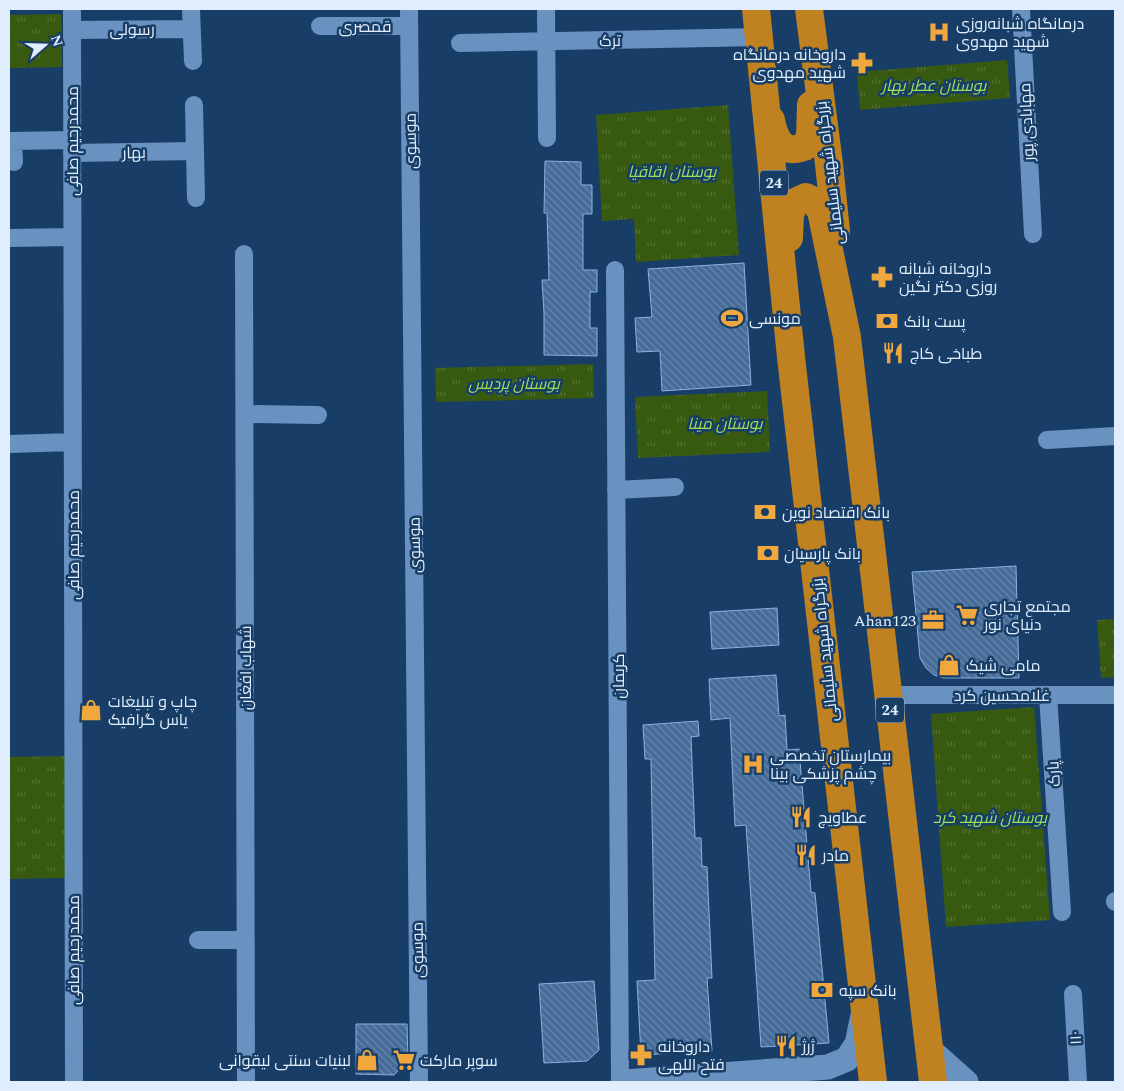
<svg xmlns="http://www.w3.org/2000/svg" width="1124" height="1091" font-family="Spectral,Cairo,serif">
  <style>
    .park { fill: url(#park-tufts) }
    .building { fill: url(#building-back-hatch); stroke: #88b2e2 }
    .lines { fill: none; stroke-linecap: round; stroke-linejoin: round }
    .street { stroke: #6992c0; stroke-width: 18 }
    .secondary { stroke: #6992c0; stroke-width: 25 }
    .highway { stroke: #c08120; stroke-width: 28 }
    .labels { text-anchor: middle; stroke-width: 5; stroke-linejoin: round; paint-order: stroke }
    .shield { fill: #183e67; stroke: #a4b8cf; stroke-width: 1 }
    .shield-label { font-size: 15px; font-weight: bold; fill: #e0edfc }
    .poi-label { font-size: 16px; fill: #e0edfc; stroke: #183e67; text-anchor: start }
    .street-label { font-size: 16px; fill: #e0edfc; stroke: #183e67 }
    .park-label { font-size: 16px; font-style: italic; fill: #9ae155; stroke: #183e67 }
  </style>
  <defs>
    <pattern id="park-tufts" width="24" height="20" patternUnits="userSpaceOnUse" patternTransform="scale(1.25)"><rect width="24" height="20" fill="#375a10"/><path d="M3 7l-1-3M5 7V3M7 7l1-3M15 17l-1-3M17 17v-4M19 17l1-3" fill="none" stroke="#547234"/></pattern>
    <pattern id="building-back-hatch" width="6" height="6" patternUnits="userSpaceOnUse" patternTransform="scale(1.25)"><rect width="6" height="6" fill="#456c98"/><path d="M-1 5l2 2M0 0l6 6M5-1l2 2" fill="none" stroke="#6888ac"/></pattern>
  </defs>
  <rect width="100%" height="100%" fill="#183e67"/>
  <path class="park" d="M 61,14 L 62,67 L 9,68 L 9,15 Z
    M 1007,60 L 1010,98 L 860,110 L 857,72 Z
    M 728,105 L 739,255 L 636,262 L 634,219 L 602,221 L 596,115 Z
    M 593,364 L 594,398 L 436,402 L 435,368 Z
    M 767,391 L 770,452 L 638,458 L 635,397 Z
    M 1115,619 L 1115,677 L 1101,678 L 1097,620 Z
    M 1034,707 L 1050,920 L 946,927 L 931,714 Z
    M 68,756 L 66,878 L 9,879 L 9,757 Z"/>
  <path class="building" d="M 545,161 L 581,162 L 581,185 L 592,185 L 592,214 L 583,214 L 583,270 L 597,270 L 597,292 L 590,292 L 590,328 L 597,328 L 597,356 L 544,355 L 544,313 L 542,280 L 549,280 L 547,213 L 544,213 Z
    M 744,263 L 751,385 L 662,391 L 660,351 L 637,352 L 635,318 L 652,317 L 648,269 Z
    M 1016,566 L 1019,678 L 943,678 L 934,675 L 926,668 L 920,658 L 912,572 Z
    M 777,608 L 779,645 L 712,649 L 710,612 Z
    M 776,675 L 779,716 L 785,715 L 787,750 L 799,749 L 811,892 L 815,893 L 829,1043 L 761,1047 L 746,825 L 735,826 L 730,718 L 711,720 L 709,679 Z
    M 698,721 L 699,736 L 691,737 L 695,838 L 701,838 L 702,866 L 707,867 L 712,978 L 707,978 L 712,1051 L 641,1055 L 637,981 L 655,980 L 651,759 L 645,759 L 643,725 Z
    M 594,981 L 599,1050 L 587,1061 L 544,1063 L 539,984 Z
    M 356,1024 L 407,1024 L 408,1060 L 394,1075 L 356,1074 Z"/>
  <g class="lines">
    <path class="street" d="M 72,9 L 74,1082
      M 191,9 L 193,61
      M 409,9 L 419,1082
      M 546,9 L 547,138
      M 1021,9 L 1033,234
      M 320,26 L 409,26
      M 72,30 L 192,29
      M 460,43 L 760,37
      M 194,105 L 196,198
      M 9,141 L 72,140
      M 13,141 L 14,162
      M 72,153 L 195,151
      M 9,238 L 72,237
      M 244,254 L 246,1082
      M 615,270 L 620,1082
      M 245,414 L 318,415
      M 1047,440 L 1115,436
      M 9,444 L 72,442
      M 616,490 L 675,487
      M 888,695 L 1115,695
      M 1048,695 L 1062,912
      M 1115,902 L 1115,901
      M 198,940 L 245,940
      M 1073,994 L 1078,1082"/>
    <path class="secondary" d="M 930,1050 L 966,1082
      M 625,1082 L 828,1067 L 847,1059 L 857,1044 L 863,1015"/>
    <path class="highway" d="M 756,9 L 791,357 L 873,1082
      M 809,9 L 829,164 L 836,231
      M 771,120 C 773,131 778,148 791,149 C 795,150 800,148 804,147 L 810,137 L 811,105
      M 789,238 L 790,214 L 795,202 L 806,197 L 814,201 L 821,211 L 847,337 L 933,1082"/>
  </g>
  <defs>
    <g id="hospital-bare" transform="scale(1.725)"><path d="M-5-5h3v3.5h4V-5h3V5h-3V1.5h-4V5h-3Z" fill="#efa73e" stroke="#183e67" stroke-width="2.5" paint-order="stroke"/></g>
    <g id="pharmacy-bare" transform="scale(1.725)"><path d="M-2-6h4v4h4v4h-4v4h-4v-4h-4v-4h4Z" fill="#efa73e" stroke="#183e67" stroke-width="2.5" paint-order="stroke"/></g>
    <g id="stadium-bare" transform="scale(1.725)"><path d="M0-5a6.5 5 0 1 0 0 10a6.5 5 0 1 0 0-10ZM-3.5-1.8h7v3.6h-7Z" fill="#efa73e" stroke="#183e67" stroke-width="2.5" paint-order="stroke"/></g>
    <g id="bank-bare" transform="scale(1.725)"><path d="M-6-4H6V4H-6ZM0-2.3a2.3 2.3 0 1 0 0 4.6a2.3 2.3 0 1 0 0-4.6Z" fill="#efa73e" stroke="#183e67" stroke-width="2.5" paint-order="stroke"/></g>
    <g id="restaurant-bare" transform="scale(1.725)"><path d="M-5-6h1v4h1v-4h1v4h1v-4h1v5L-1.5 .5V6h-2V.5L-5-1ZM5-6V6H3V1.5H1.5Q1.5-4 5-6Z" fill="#efa73e" stroke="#183e67" stroke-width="2.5" paint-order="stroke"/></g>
    <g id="supermarket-bare" transform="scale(1.725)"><path d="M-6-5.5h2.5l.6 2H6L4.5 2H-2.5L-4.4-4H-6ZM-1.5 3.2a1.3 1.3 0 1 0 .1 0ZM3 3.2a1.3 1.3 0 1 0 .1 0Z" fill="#efa73e" stroke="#183e67" stroke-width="2.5" paint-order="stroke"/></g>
    <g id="office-bare" transform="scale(1.725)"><path d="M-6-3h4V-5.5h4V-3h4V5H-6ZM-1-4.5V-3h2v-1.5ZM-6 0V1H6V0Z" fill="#efa73e" stroke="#183e67" stroke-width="2.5" paint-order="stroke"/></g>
    <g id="shop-bare" transform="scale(1.725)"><path d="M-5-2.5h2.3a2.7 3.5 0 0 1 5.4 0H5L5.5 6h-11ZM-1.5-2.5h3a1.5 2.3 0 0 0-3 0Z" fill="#efa73e" stroke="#183e67" stroke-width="2.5" paint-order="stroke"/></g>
  </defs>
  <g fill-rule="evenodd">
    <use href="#hospital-bare" x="939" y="32"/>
    <use href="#pharmacy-bare" x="862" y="63"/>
    <use href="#pharmacy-bare" x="882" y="277"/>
    <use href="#stadium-bare" x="732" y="318"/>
    <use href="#bank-bare" x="887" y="321"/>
    <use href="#restaurant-bare" x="893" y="353"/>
    <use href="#bank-bare" x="765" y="512"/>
    <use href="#bank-bare" x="768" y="553"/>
    <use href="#supermarket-bare" x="967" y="615"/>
    <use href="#office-bare" x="933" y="620"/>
    <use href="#shop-bare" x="949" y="665"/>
    <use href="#shop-bare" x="91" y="710"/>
    <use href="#hospital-bare" x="753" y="764"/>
    <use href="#restaurant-bare" x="801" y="817"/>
    <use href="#restaurant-bare" x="806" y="855"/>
    <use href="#bank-bare" x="822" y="990"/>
    <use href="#restaurant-bare" x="786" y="1046"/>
    <use href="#pharmacy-bare" x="641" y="1055"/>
    <use href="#shop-bare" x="367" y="1060"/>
    <use href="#supermarket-bare" x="404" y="1060"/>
  </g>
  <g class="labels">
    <g class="shield">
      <rect x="760" y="170.5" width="28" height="25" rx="4"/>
      <rect x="876" y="697.5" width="28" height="25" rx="4"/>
    </g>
    <g class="shield-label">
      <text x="774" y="188">24</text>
      <text x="890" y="715">24</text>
    </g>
    <g class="poi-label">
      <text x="956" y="29">درمانگاه شبانه‌روزی<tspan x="956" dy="18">شهید مهدوی</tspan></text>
      <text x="846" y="60" text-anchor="end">داروخانه درمانگاه<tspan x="846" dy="18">شهید مهدوی</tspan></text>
      <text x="899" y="274">داروخانه شبانه<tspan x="899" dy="18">روزی دکتر نگین</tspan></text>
      <text x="749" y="324">مونسی</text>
      <text x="904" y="327">پست بانک</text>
      <text x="910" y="359">طباخی کاج</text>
      <text x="782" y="518">بانک اقتصاد نوین</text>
      <text x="784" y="559">بانک پارسیان</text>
      <text x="984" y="612">مجتمع تجاری<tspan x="984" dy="18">دنیای نور</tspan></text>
      <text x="916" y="626" text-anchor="end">Ahan123</text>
      <text x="966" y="671">مامی شیک</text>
      <text x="108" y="707">چاپ و تبلیغات<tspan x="108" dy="18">یاس گرافیک</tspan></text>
      <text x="770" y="761">بیمارستان تخصصی<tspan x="770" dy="18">چشم پزشکی بینا</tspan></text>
      <text x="818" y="823">عطاویچ</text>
      <text x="822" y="861">مادر</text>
      <text x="839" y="996">بانک سپه</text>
      <text x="658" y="1052">داروخانه<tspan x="658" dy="18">فتح اللهی</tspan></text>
      <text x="802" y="1052">ژرژ</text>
      <text x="351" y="1066" text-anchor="end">لبنیات سنتی لیقوانی</text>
      <text x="420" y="1066">سوپر مارکت</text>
    </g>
    <g class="street-label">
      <text x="365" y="32">قمصری</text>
      <text x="132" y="35">رسولی</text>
      <text transform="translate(610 40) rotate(-1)" y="6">ترک</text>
      <text transform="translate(1026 122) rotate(-93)" y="6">مهابادی پور</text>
      <text transform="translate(72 141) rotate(-90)" y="6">محمدرحیم صافی</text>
      <text transform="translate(410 141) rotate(-91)" y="6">موسوی</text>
      <text transform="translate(134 152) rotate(-1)" y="6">بهار</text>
      <text transform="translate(829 173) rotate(-97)" y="6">بزرگراه شهید سلیمانی</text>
      <text transform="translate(73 545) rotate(-90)" y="6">محمدرحیم صافی</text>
      <text transform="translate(414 545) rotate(-91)" y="6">موسوی</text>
      <text transform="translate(824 650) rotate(-96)" y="6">بزرگراه شهید سلیمانی</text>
      <text transform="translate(245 668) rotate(-90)" y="6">شهاب افغان</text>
      <text transform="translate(618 676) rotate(-90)" y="6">کریمان</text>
      <text x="1002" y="701">غلامحسین کرد</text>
      <text transform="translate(1053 774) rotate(-94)" y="6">پارک</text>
      <text transform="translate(73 950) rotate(-90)" y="6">محمدرحیم صافی</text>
      <text transform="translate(417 950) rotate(-91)" y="6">موسوی</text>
      <text transform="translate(1075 1038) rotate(-93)" y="6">۱۱۰</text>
    </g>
    <g class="park-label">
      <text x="934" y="91">بوستان عطر بهار</text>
      <text x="672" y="177">بوستان اقاقیا</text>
      <text x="514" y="389">بوستان پردیس</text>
      <text x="725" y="429">بوستان مینا</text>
      <text x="990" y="823">بوستان شهید کرد</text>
    </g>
  </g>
  <rect width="1124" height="1091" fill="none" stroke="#e0edfc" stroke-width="20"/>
  <g transform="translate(45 45) rotate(70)" stroke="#183e67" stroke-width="4" paint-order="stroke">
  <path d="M0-4L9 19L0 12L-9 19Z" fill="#e0edfc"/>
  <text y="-8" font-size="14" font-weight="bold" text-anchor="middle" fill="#e0edfc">N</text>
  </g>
</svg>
